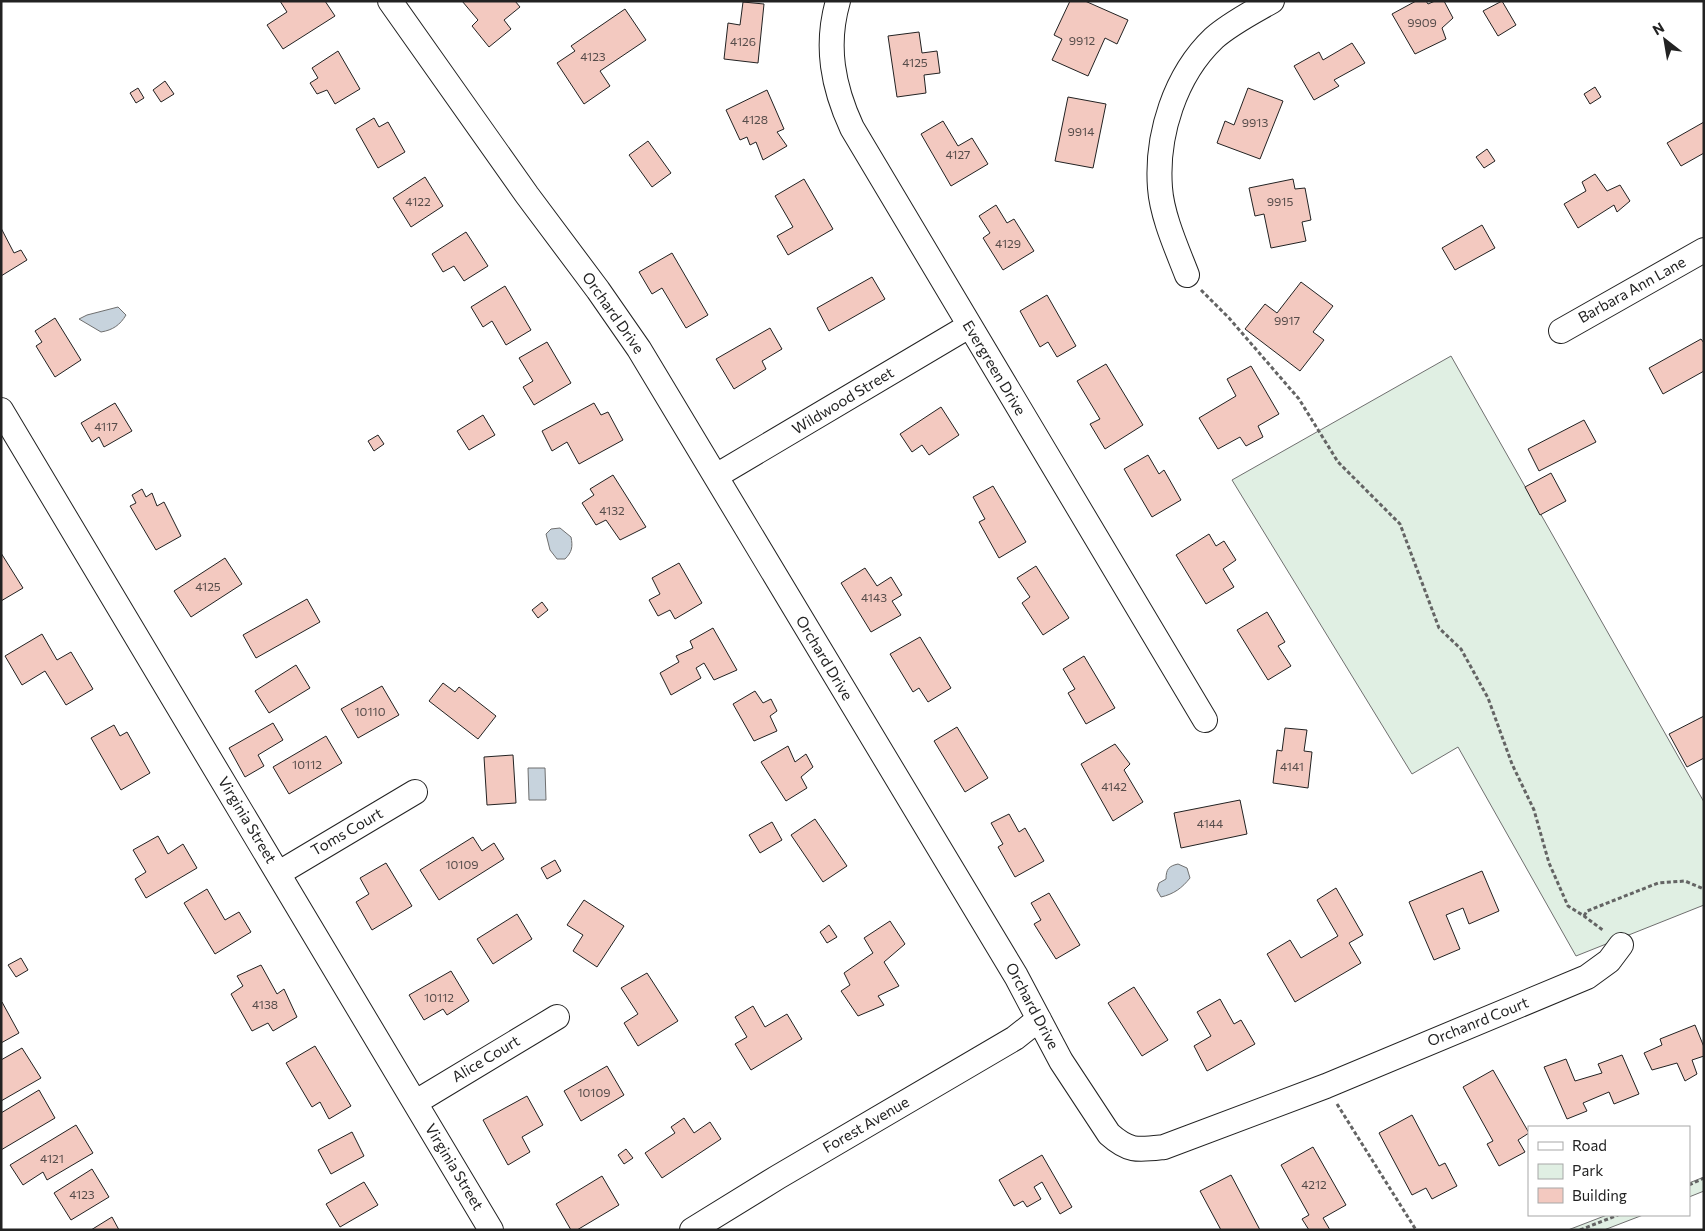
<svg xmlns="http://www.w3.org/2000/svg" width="1705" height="1231" font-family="Commissioner,sans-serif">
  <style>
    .green { fill: #e0efe3; stroke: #6f6f6f }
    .water { fill: #c7d3dd; stroke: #6f6f6f }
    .building { fill: #f3c9c0; stroke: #222 }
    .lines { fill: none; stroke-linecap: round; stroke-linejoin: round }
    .minor-casing { stroke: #222; stroke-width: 26 }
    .path { stroke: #646464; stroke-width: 3; stroke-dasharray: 4 2.5; stroke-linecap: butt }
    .minor { stroke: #fff; stroke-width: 24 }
    .labels { text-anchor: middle; stroke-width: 4; stroke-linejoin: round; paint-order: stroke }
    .number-label { font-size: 12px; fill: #564c4a }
    .street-label { font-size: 15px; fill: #222; stroke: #fff }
  </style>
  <rect width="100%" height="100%" fill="#fff"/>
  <path class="green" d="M 1451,356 L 1704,802 L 1704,905 L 1576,956 L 1458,747 L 1412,774 L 1232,480 Z
    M 1704,1177 L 1704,1191 L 1689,1197 L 1689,1183 Z
    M 1607,1215 L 1643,1215 L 1604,1230 L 1568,1230 Z"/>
  <path class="water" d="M 118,307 L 126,315 C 120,325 113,330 101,332 L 79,319 L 87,315 Z
    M 560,528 L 571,537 C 573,547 572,552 565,559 L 557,559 L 550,550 L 546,534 L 551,529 Z
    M 528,768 L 545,768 L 546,800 L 529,800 Z
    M 1178,864 L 1187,868 L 1190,878 C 1182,888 1174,894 1161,897 L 1157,890 L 1159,883 L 1166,879 C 1166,869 1169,866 1178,864 Z"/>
  <path class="building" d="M 280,1 L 325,1 L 335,16 L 283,49 L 267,25 L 287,12 Z
    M 462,1 L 515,1 L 520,7 L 504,20 L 511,29 L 489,47 L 472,26 L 478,20 Z
    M 1070,1 L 1085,1 L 1128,20 L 1117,44 L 1105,38 L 1088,76 L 1052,60 L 1062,39 L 1054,35 Z
    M 1416,1 L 1426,1 L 1428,4 L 1435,1 L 1444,1 L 1453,18 L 1442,28 L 1446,39 L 1415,54 L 1392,14 Z
    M 1502,1 L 1516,25 L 1498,36 L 1483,11 Z
    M 743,2 L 764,4 L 758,63 L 724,59 L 728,23 L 740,25 Z
    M 625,9 L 646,40 L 600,71 L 610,86 L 584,104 L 557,63 L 575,51 L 571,46 Z
    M 919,32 L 922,53 L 937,51 L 940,73 L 924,75 L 926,93 L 897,97 L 888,36 Z
    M 1352,43 L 1365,63 L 1334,80 L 1339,86 L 1314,100 L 1294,66 L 1319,52 L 1323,60 Z
    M 338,51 L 360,89 L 335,104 L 327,90 L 317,94 L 310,83 L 318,78 L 312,68 Z
    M 165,81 L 174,94 L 161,102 L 153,90 Z
    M 1595,87 L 1601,97 L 1590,104 L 1584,94 Z
    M 138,88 L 144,98 L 136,103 L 130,93 Z
    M 1248,88 L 1283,101 L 1260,159 L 1217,143 L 1225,121 L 1234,125 Z
    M 767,90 L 784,129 L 777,132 L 787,146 L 763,160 L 756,142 L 750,145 L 747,137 L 740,140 L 726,110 Z
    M 1068,97 L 1106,104 L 1093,168 L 1055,161 Z
    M 374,118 L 379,127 L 388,122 L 405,152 L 378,168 L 356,129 Z
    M 943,121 L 958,146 L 972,138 L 988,164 L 951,186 L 921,134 Z
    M 1704,122 L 1704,153 L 1681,166 L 1667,143 Z
    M 648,141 L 671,173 L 652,187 L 629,155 Z
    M 1487,149 L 1495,161 L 1484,168 L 1476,157 Z
    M 1595,174 L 1607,191 L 1620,185 L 1630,201 L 1617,212 L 1614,205 L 1578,228 L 1564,204 L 1586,191 L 1582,182 Z
    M 425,177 L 443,206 L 411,227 L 393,198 Z
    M 804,179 L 833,229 L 788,255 L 777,236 L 793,227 L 775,196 Z
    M 1293,179 L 1295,189 L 1305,188 L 1311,220 L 1302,222 L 1306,241 L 1271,248 L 1264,214 L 1255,216 L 1249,188 Z
    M 996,205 L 1007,223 L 1014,219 L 1034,251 L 1003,270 L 983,238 L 990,233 L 979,216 Z
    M 1482,225 L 1495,248 L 1455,270 L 1442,248 Z
    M 1,228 L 14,253 L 21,250 L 27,260 L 1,276 Z
    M 466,232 L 488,266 L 464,281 L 454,266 L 443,272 L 432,254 Z
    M 672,253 L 708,315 L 686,328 L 662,288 L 652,294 L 639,272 Z
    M 872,277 L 885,299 L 829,331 L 817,308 Z
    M 1301,282 L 1333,306 L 1313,332 L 1324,340 L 1300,371 L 1245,329 L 1265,304 L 1277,313 Z
    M 505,286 L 531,330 L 506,345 L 492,321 L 483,327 L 471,307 Z
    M 1047,295 L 1076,346 L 1057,357 L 1048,342 L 1040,347 L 1020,311 Z
    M 55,318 L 81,360 L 55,377 L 36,346 L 42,342 L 35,331 Z
    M 770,328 L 782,349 L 762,361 L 766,369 L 734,389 L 716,359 Z
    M 1701,339 L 1704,343 L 1704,371 L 1663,394 L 1649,368 Z
    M 547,342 L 571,383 L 534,405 L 523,387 L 533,381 L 519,358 Z
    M 1106,364 L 1143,425 L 1105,449 L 1090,424 L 1100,419 L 1077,381 Z
    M 1251,366 L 1279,414 L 1258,426 L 1263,437 L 1246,446 L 1240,437 L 1218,449 L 1199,418 L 1236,396 L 1227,379 Z
    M 115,403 L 132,431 L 104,447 L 99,437 L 92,442 L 81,423 Z
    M 594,403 L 601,415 L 608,412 L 623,440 L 579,464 L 567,442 L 552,451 L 542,431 Z
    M 941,407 L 959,435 L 929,455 L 922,445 L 912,452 L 900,434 Z
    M 483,415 L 495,435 L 469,450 L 457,431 Z
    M 1584,420 L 1596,442 L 1539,471 L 1528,449 Z
    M 378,435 L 384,444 L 374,451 L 368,441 Z
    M 1148,455 L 1159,474 L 1164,470 L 1181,500 L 1152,517 L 1124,469 Z
    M 1551,473 L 1566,501 L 1540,515 L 1525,487 Z
    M 613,475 L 646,527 L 620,540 L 606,520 L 596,525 L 582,503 L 594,495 L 590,489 Z
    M 993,486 L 1026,542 L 999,558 L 979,522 L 985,519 L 973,497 Z
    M 142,489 L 146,497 L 152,493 L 157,506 L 164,502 L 181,536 L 156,550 L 130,506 L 136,503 L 132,495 Z
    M 1209,534 L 1216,546 L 1224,541 L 1236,560 L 1223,569 L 1234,587 L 1206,604 L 1176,555 Z
    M 1,553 L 23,588 L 1,601 Z
    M 225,558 L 242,584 L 191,617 L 174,591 Z
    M 679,563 L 702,603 L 675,619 L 670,610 L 658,616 L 649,600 L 660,594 L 652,578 Z
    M 1036,566 L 1069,618 L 1043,635 L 1022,603 L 1030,597 L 1017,578 Z
    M 865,568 L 877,586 L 891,577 L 902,595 L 892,601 L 901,615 L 871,632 L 841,583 Z
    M 307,599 L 320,622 L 256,658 L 243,635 Z
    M 542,602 L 548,610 L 538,618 L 532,610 Z
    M 1267,612 L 1285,642 L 1278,646 L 1291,666 L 1268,680 L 1237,630 Z
    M 713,628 L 737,670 L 714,680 L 704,663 L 696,668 L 701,678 L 671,695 L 660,673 L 679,662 L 676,656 L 693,648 L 690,641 Z
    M 42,634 L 57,660 L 71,652 L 93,689 L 66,705 L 45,671 L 22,685 L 5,656 Z
    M 920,637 L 951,688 L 928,702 L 919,688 L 913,692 L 890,654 Z
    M 1084,656 L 1115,708 L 1086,724 L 1068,693 L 1075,689 L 1063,669 Z
    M 296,665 L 310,688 L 269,713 L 255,691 Z
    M 443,683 L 455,692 L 459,687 L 496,716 L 478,739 L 429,701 Z
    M 382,686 L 399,715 L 358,738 L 341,709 Z
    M 755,691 L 763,703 L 771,699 L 777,711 L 770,716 L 777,731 L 754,741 L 733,704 Z
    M 1704,716 L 1704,758 L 1687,767 L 1669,734 Z
    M 273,723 L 283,740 L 258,755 L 264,766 L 245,777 L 229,748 Z
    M 114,725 L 120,736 L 127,732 L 150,773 L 121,790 L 91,738 Z
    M 957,727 L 988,778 L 965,792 L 934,741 Z
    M 1285,728 L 1307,730 L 1304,751 L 1312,752 L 1308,788 L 1273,783 L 1277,750 L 1282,751 Z
    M 326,736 L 342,763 L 289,794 L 273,767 Z
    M 1115,744 L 1130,764 L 1124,770 L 1143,802 L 1113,821 L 1081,764 Z
    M 788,746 L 795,762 L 806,754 L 813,767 L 801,777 L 807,788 L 786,801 L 761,762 Z
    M 513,755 L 516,803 L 487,805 L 484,757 Z
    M 1240,800 L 1247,834 L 1181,848 L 1174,813 Z
    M 1009,814 L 1019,832 L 1025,828 L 1044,861 L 1015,877 L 998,847 L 1003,844 L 991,823 Z
    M 815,819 L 847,866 L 823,882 L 791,835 Z
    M 772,822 L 782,840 L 760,853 L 749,835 Z
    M 158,836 L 168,854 L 183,844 L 197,868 L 146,898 L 135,879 L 146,872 L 133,850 Z
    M 473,837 L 482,851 L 494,843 L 504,859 L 439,900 L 420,870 Z
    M 555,860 L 561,871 L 547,879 L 541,868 Z
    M 386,863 L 412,906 L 372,930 L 356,902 L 369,894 L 360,878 Z
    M 1482,871 L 1499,911 L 1469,924 L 1463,908 L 1446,915 L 1460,949 L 1434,960 L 1409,902 Z
    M 1336,888 L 1363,935 L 1349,943 L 1361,963 L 1295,1002 L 1267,954 L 1290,940 L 1301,958 L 1338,936 L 1317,900 Z
    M 207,889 L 225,920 L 239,912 L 251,932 L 215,954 L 184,903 Z
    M 1049,893 L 1080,945 L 1056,959 L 1034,924 L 1041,920 L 1031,903 Z
    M 584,900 L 624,926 L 597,967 L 573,951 L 583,935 L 567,925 Z
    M 517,914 L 532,939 L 493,964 L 477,939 Z
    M 890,921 L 905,944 L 884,962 L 899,986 L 878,996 L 884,1005 L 858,1016 L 841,991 L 850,985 L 844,973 L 873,953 L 864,938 Z
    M 829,925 L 837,937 L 827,943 L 820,932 Z
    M 21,958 L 28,970 L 16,977 L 8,965 Z
    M 261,965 L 277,994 L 284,989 L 297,1017 L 273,1031 L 268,1023 L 252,1031 L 231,994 L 243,986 L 237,976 Z
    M 451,971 L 469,1001 L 447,1015 L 443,1009 L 424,1020 L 409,995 Z
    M 647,973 L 678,1021 L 638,1046 L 624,1023 L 638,1014 L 621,988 Z
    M 1134,987 L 1168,1040 L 1142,1056 L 1108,1003 Z
    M 1220,999 L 1234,1024 L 1241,1020 L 1255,1044 L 1207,1071 L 1194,1046 L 1211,1036 L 1197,1012 Z
    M 2,1002 L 19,1033 L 1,1043 L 1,1003 Z
    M 753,1006 L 765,1027 L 787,1014 L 802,1039 L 751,1070 L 735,1044 L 747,1037 L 735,1017 Z
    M 1695,1025 L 1704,1047 L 1704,1056 L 1692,1060 L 1697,1074 L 1685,1081 L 1677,1063 L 1652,1070 L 1644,1053 L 1662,1045 L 1660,1039 Z
    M 315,1046 L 351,1106 L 329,1119 L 320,1102 L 312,1107 L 286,1063 Z
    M 22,1048 L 41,1078 L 1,1101 L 1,1060 Z
    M 1622,1055 L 1639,1094 L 1614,1104 L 1609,1092 L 1583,1103 L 1587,1111 L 1567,1119 L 1544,1067 L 1566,1059 L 1575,1081 L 1602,1073 L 1598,1064 Z
    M 607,1066 L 624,1095 L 581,1121 L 564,1091 Z
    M 1493,1070 L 1529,1133 L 1518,1140 L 1525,1152 L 1499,1166 L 1487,1144 L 1493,1141 L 1463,1087 Z
    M 39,1090 L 55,1118 L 1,1150 L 1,1113 Z
    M 527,1096 L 543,1125 L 522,1137 L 530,1152 L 508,1165 L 483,1120 Z
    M 1412,1115 L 1439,1166 L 1445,1163 L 1457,1186 L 1432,1199 L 1426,1188 L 1412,1195 L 1379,1133 Z
    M 684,1118 L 694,1133 L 710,1122 L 721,1139 L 662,1178 L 645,1153 L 675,1133 L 671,1127 Z
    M 76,1125 L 93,1153 L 47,1180 L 43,1172 L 23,1185 L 10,1165 Z
    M 352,1132 L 364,1156 L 331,1174 L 318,1150 Z
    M 1313,1147 L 1346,1205 L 1323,1218 L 1330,1230 L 1309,1230 L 1302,1219 L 1309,1215 L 1281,1165 Z
    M 626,1149 L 633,1158 L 624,1164 L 618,1155 Z
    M 1042,1155 L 1072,1207 L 1060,1214 L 1042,1182 L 1034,1187 L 1041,1199 L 1027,1207 L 1023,1201 L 1014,1206 L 999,1180 Z
    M 92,1169 L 109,1197 L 71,1220 L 54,1193 Z
    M 1231,1175 L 1260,1230 L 1221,1230 L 1200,1191 Z
    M 602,1176 L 619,1205 L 577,1230 L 571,1230 L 556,1204 Z
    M 364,1182 L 378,1205 L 340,1227 L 326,1204 Z
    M 112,1217 L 119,1230 L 91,1230 Z"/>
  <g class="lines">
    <g class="minor-casing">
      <path id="minor" d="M 390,1 L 527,195 L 598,290 L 639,349 L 1016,976 L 1061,1061 L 1109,1134 C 1129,1152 1138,1150 1164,1147 L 1326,1086 L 1587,977 L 1609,961 L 1621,945
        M 838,1 C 825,46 833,87 852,128 L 1205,720
        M 1187,275 C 1177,249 1162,216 1160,188 C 1156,135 1175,75 1214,38 C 1231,23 1253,12 1272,1
        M 1561,331 L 1704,250
        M 1,410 L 491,1230
        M 716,476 L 969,326
        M 279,873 L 415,792
        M 416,1102 L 557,1017
        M 692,1230 L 778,1177 L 1015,1038 L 1039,1019"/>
    </g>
    <path class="path" d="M 1201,290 L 1229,318 L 1299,399 L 1338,462 L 1400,524 L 1439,628 L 1461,649 L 1488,698 L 1512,764 L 1534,810 L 1549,863 L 1568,906 L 1584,916 L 1604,931
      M 1584,916 L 1587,911 L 1658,883 L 1685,881 L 1704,889
      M 1337,1104 L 1416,1230
      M 1689,1185 L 1704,1178
      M 1580,1230 L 1618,1215"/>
    <use href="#minor" class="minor"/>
  </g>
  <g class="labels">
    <g class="number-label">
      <text x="1422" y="27">9909</text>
      <text x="1082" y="45">9912</text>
      <text x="743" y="46">4126</text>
      <text x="593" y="61">4123</text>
      <text x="915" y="67">4125</text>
      <text x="755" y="124">4128</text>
      <text x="1255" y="127">9913</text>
      <text x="1081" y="136">9914</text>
      <text x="958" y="159">4127</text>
      <text x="418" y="206">4122</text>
      <text x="1280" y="206">9915</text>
      <text x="1008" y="248">4129</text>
      <text x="1287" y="325">9917</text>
      <text x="106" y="431">4117</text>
      <text x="612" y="515">4132</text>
      <text x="208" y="591">4125</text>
      <text x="874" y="602">4143</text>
      <text x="370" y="716">10110</text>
      <text x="307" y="769">10112</text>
      <text x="1292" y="771">4141</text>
      <text x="1114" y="791">4142</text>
      <text x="1210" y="828">4144</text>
      <text x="462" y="869">10109</text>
      <text x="439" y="1002">10112</text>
      <text x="265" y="1009">4138</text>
      <text x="594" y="1097">10109</text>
      <text x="52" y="1163">4121</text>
      <text x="1314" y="1189">4212</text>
      <text x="82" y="1199">4123</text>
    </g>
    <g class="street-label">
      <text transform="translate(1632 290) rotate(-29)" y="5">Barbara Ann Lane</text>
      <text transform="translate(613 313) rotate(55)" y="5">Orchard Drive</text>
      <text transform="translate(994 368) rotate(59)" y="5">Evergreen Drive</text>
      <text transform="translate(843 401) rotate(-31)" y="5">Wildwood Street</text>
      <text transform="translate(824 658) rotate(59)" y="5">Orchard Drive</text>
      <text transform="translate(247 820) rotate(59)" y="5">Virginia Street</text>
      <text transform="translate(347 832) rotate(-30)" y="5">Toms Court</text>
      <text transform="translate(1032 1006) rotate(62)" y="5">Orchard Drive</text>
      <text transform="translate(1478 1022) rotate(-22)" y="5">Orchanrd Court</text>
      <text transform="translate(486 1059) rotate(-31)" y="5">Alice Court</text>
      <text transform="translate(866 1125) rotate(-30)" y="5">Forest Avenue</text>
      <text transform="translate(454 1167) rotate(59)" y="5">Virginia Street</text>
    </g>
  </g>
  <rect width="1705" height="1231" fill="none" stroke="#222222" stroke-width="5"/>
  <rect x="1528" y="1126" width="162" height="90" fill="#ffffff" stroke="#a7a7a7"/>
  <rect x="1538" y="1142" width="25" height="8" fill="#ffffff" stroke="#a7a7a7"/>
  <text x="1572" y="1151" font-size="15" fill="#222222">Road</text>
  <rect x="1538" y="1164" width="25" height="15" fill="#e0efe3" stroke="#a7a7a7"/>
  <text x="1572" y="1176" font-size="15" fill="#222222">Park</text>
  <rect x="1538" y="1188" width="25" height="15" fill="#f3c9c0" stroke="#a7a7a7"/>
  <text x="1572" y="1201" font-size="15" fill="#222222">Building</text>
  <g transform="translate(1665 40) rotate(329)" stroke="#ffffff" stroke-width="4" paint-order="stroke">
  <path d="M0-4L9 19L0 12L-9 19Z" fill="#222222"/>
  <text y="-8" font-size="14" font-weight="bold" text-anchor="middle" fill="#222222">N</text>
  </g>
</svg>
